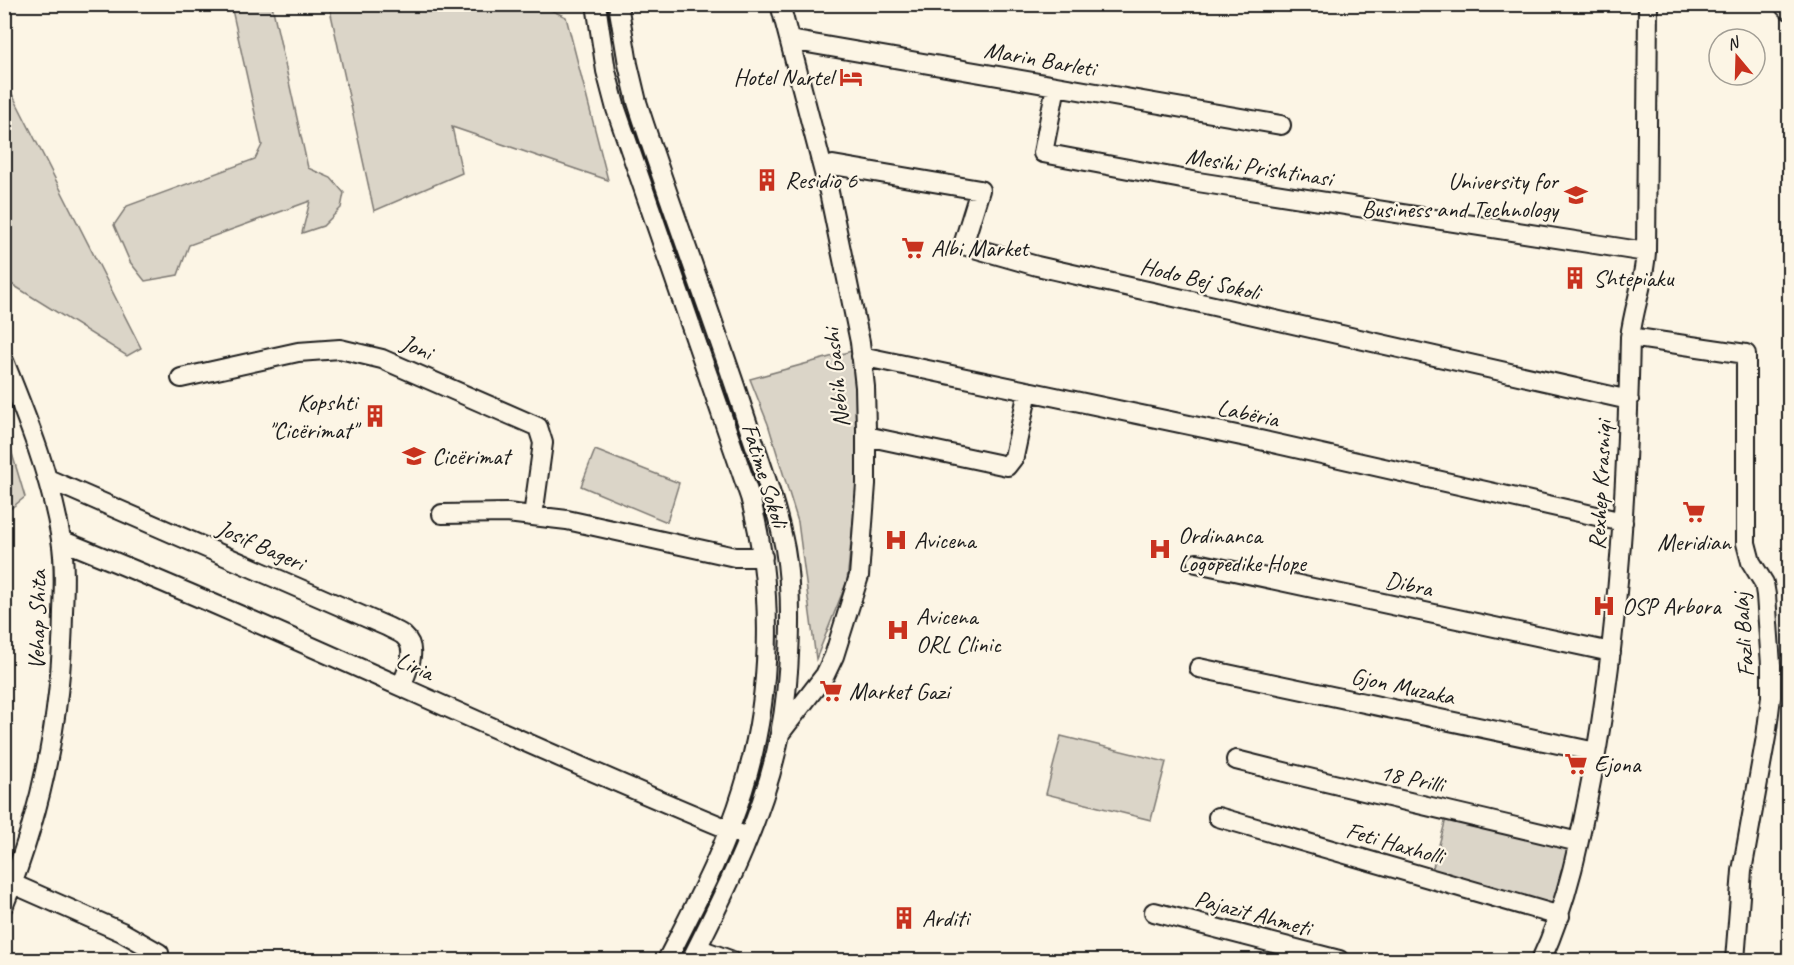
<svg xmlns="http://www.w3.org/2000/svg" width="1794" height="965" font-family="Caveat,sans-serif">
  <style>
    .green { fill: #dbd5c8; stroke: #7c7872; stroke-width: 1.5 }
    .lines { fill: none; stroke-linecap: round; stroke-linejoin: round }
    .minor-casing { stroke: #1c1c1c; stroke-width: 22 }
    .highway-casing { stroke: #1c1c1c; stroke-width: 30 }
    .minor { stroke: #fcf5e5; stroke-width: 18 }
    .highway { stroke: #fcf5e5; stroke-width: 26 }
    .labels { text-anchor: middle; stroke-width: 4.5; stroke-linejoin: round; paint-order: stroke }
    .street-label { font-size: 24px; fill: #1c1c1c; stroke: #fcf5e5 }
    .poi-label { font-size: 24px; fill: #1c1c1c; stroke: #fcf5e5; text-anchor: start }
  </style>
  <rect width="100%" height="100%" fill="#fcf5e5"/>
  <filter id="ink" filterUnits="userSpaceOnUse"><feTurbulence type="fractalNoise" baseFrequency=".0167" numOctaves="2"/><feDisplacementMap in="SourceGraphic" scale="12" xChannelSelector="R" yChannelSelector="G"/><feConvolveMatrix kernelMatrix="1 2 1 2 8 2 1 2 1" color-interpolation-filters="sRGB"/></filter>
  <g filter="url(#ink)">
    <path class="green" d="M 538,4 L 566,17 L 608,180 L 452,127 L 462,173 L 374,211 L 329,5 Z
      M 231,5 L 272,5 L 308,168 L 331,178 L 344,193 L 341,208 L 323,226 L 302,233 L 310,201 L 189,245 L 178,275 L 145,281 L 130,262 L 114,225 L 127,206 L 255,159 L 262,145 Z
      M 5,80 L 141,348 L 127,356 L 5,280 Z
      M 859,349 L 857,485 L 847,581 L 816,659 L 798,522 L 768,424 L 750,379 Z
      M 5,430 L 25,497 L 5,513 L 4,513 Z
      M 595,450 L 679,483 L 667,522 L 581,486 Z
      M 1061,736 L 1166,762 L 1151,820 L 1046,794 Z
      M 1447,815 L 1569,848 L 1554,904 L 1432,871 Z"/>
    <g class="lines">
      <g class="minor-casing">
        <path id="minor" d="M 596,4 L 606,71 L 616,109 L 750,497 C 775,589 772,699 743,790 C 725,849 695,905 667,960
          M 618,4 L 628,64 L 637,102 C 670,205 709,307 743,410 C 758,456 776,502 785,549 C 794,600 790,683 780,734 C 765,813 727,889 691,960
          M 780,4 L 829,192 L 860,342 L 865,387 L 866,430 L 866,484 L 859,576 L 834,656 L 825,675 L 781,732
          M 790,40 L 1281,125
          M 1056,86 L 1043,153 L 1198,182 L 1646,252
          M 833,165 L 980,190 L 963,245 L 1037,266 L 1629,400
          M 1630,337 L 1746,354 L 1746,543 L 1751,562 L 1764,583 L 1766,595 L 1771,665 L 1771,697 L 1766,737 L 1742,871 L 1735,960
          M 861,356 L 1251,438 L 1623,522
          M 4,361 C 27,418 51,477 61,539 C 65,562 64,588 63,612 C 62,712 42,811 4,905
          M 181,378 L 298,352 L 340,349 L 382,359 L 538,427 L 543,443 L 533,516
          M 866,436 L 1007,466 L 1014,457 L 1028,391
          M 48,479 L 388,627 C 393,630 400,632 404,636 C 419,649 407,672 401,686
          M 442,514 L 507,513 L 567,520 L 735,557 L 763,557
          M 61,540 C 290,632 512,741 740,834
          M 1197,563 L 1611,652
          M 1199,668 L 1596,752
          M 1236,760 C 1350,789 1464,814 1578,842
          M 1218,817 L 1560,916
          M 13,884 L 122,932 L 159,953
          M 1154,912 L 1339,960
          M 697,948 L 730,960
          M 1541,960 C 1568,902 1580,839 1592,776 C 1619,631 1627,484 1630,337 C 1634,307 1644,282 1646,252 L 1648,4"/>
      </g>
      <g class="highway-casing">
        <path id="highway" d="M 1788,4 L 1790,6"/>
      </g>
      <use href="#minor" class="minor"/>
      <use href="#highway" class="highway"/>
    </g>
  </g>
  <defs>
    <g id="hotel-bare" transform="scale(1.8)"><path d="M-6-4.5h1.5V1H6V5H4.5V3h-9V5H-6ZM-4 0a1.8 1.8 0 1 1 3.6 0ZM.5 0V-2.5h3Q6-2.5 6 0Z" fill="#c8321e" stroke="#fcf5e5" stroke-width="2.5" paint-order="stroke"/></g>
    <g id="building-bare" transform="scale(1.8)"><path d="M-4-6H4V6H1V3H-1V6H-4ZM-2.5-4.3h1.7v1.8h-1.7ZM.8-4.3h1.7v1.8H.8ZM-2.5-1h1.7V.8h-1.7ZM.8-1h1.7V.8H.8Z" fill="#c8321e" stroke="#fcf5e5" stroke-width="2.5" paint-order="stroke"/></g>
    <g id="university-bare" transform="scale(1.8)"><path d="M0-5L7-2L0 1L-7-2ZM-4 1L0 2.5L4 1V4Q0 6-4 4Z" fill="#c8321e" stroke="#fcf5e5" stroke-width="2.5" paint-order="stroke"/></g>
    <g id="supermarket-bare" transform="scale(1.8)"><path d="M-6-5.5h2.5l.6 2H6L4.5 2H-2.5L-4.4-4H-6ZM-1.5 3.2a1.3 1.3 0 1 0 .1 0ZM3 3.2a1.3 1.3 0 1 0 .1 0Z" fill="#c8321e" stroke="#fcf5e5" stroke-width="2.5" paint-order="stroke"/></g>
    <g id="school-bare" transform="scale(1.8)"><path d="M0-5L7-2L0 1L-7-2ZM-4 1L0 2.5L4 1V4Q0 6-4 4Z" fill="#c8321e" stroke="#fcf5e5" stroke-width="2.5" paint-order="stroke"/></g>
    <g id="hospital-bare" transform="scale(1.8)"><path d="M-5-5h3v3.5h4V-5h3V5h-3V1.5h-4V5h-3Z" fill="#c8321e" stroke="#fcf5e5" stroke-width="2.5" paint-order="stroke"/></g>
  </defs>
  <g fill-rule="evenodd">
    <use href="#hotel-bare" x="851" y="77"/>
    <use href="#building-bare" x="767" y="180"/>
    <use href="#university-bare" x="1576" y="195"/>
    <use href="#supermarket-bare" x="913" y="248"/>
    <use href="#building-bare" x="1575" y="278"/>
    <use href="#building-bare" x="375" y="416"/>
    <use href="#school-bare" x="414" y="456"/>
    <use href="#supermarket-bare" x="1694" y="512"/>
    <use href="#hospital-bare" x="896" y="540"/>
    <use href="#hospital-bare" x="1160" y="549"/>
    <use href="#hospital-bare" x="1604" y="606"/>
    <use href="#hospital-bare" x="898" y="630"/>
    <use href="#supermarket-bare" x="831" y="691"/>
    <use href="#supermarket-bare" x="1576" y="764"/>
    <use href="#building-bare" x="904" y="918"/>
  </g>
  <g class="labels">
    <g class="street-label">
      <text transform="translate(1040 59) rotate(10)" y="8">Marin Barleti</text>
      <text transform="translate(1259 167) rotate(9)" y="8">Mesihi Prishtinasi</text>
      <text transform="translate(1200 279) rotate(13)" y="8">Hodo Bej Sokoli</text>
      <text transform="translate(417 347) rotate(23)" y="8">Joni</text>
      <text transform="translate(836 378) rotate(-96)" y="8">Nebih Gashi</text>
      <text transform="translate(1248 413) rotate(12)" y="8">Labëria</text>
      <text transform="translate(765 475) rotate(73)" y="8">Fatime Sokoli</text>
      <text transform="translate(1600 485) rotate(-87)" y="8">Rexhep Krasniqi</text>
      <text transform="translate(261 545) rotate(24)" y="8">Josif Bageri</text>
      <text transform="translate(1409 584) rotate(12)" y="8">Dibra</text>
      <text transform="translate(37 620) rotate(-89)" y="8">Vehap Shita</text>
      <text transform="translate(1743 635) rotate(-94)" y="8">Fazli Balaj</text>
      <text transform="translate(415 666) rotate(24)" y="8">Liria</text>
      <text transform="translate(1403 686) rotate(12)" y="8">Gjon Muzaka</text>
      <text transform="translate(1412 778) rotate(12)" y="8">18 Prilli</text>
      <text transform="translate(1395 843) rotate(16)" y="8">Feti Haxholli</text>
      <text transform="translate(1253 913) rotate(15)" y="8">Pajazit Ahmeti</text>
    </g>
    <g class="poi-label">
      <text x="833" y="85" text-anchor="end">Hotel Nartel</text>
      <text x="785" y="188">Residio 6</text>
      <text x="1558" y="189" text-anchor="end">University for<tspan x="1558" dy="28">Business and Technology</tspan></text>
      <text x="931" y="256">Albi Market</text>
      <text x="1593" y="286">Shtepiaku</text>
      <text x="357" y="410" text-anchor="end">Kopshti<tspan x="357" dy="28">"Cicërimat"</tspan></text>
      <text x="432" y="464">Cicërimat</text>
      <text x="1178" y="543">Ordinanca<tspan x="1178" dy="28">Logopedike Hope</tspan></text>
      <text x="914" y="548">Avicena</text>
      <text x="1694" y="550" text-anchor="middle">Meridian</text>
      <text x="1622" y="614">OSP Arbora</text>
      <text x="916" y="624">Avicena<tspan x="916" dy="28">ORL Clinic</tspan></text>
      <text x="849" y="699">Market Gazi</text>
      <text x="1594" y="772">Ejona</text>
      <text x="922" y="926">Arditi</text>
    </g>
  </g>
  <rect width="1794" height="965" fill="none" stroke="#fcf5e5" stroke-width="24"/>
  <rect x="12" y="12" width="1770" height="941" fill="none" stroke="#1c1c1c" stroke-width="2" filter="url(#ink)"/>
  <g transform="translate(1737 57) rotate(341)"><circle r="28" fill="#fcf5e5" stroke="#a29e95" stroke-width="1.5"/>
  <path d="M0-4.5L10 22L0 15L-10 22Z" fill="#c8321e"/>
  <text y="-9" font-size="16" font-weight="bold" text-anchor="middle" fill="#1c1c1c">N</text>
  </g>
</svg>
